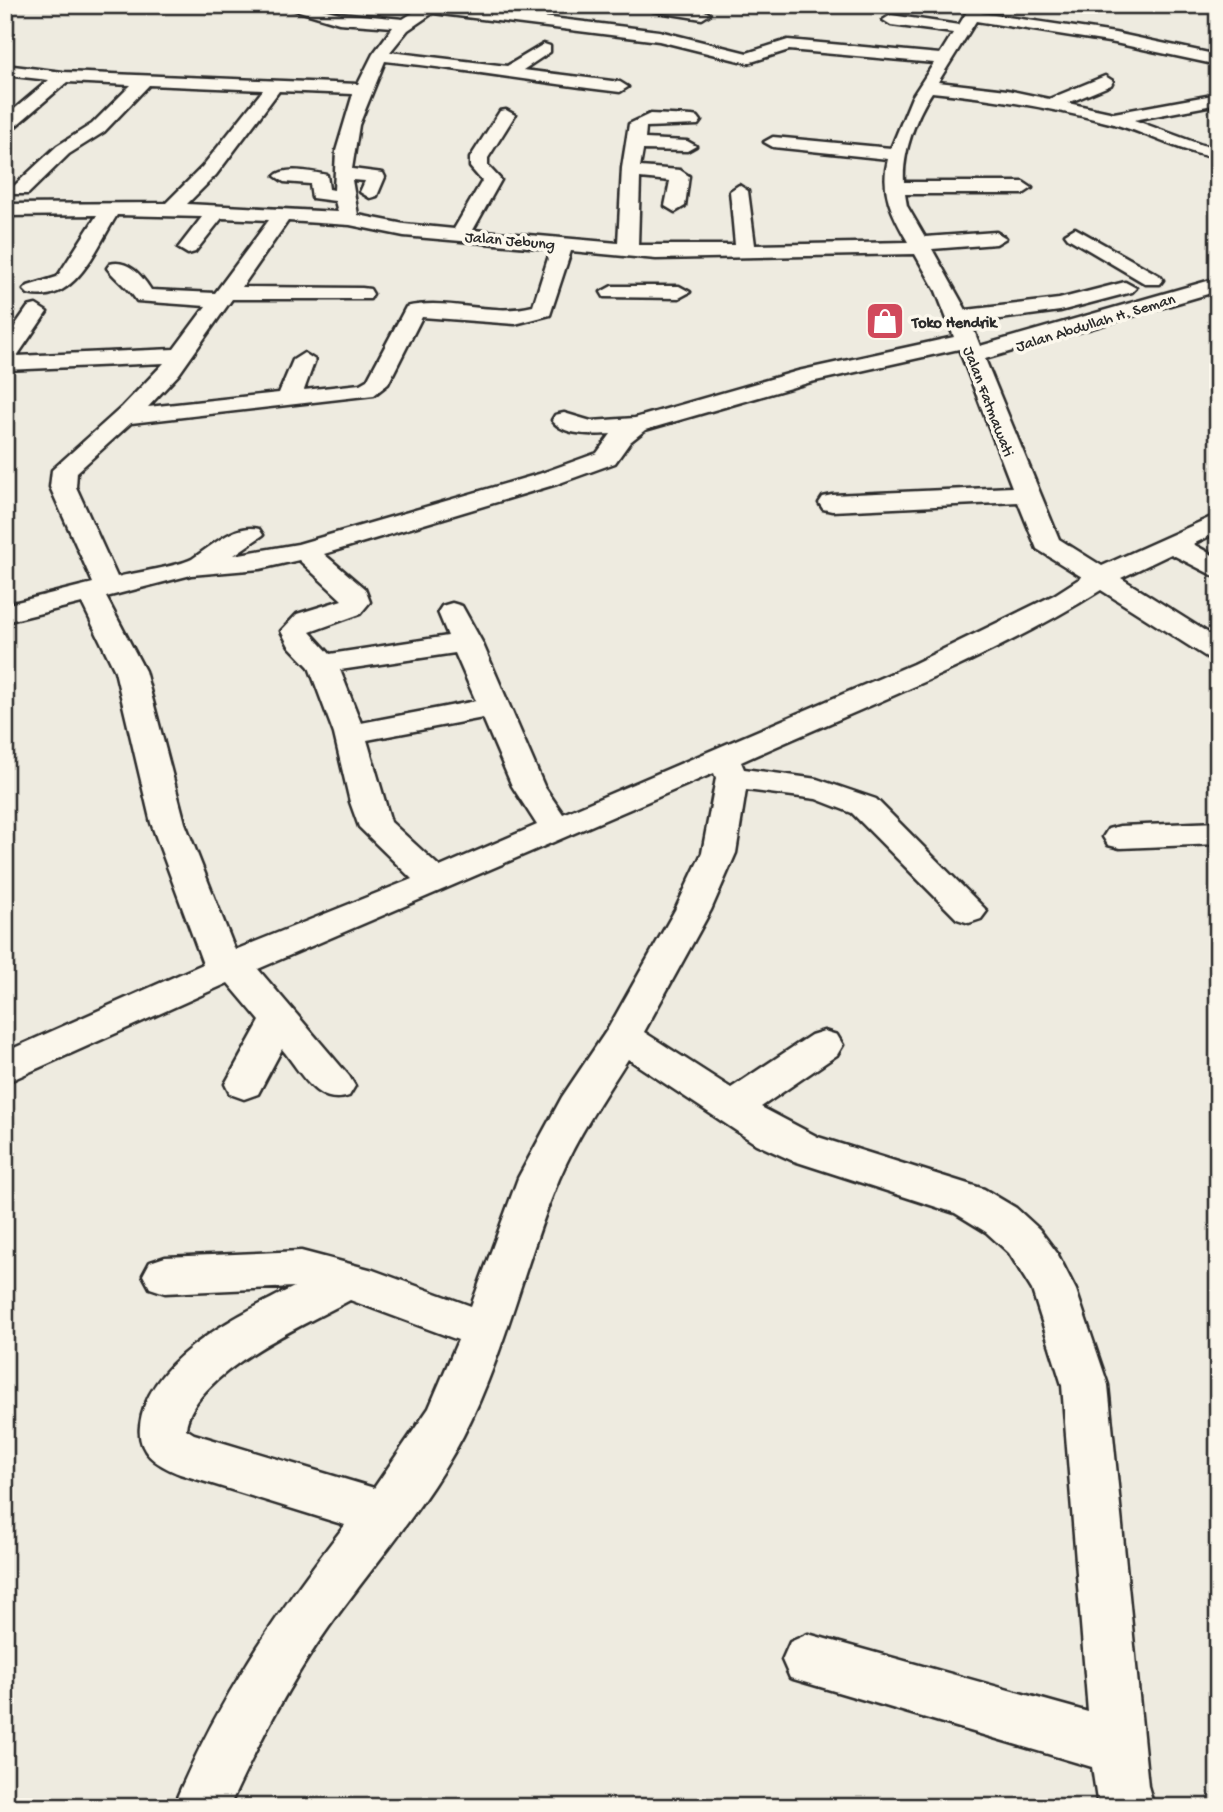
<svg xmlns="http://www.w3.org/2000/svg" width="1223" height="1812" font-family="'Gochi Hand',sans-serif">
  <style>
    .lines { fill: none; stroke-linecap: round; stroke-linejoin: round }
    .minor-casing { stroke: #2b2b2b; stroke-width: 5 }
    .minor { fill: #fbf7ec; fill-rule: evenodd }
    .labels { text-anchor: middle; stroke-width: 7; stroke-linejoin: round; paint-order: stroke }
    .far-street-label { font-size: 16px; fill: #2b2b2b; stroke: #fbf7ec }
    .far-poi-label { font-size: 16px; font-weight: bold; fill: #2b2b2b; stroke: #fbf7ec; text-anchor: start }
  </style>
  <rect width="100%" height="100%" fill="#eeebe0"/>
  <filter id="ink" filterUnits="userSpaceOnUse"><feTurbulence type="fractalNoise" baseFrequency=".0143" numOctaves="2"/><feDisplacementMap in="SourceGraphic" scale="14" xChannelSelector="R" yChannelSelector="G"/><feConvolveMatrix kernelMatrix="1 2 1 2 8 2 1 2 1" color-interpolation-filters="sRGB"/></filter>
  <g filter="url(#ink)">
    <g class="lines">
      <g class="minor-casing">
        <path id="minor" d="M 279,5 L 305,5 L 339,13 L 403,19 L 425,5 L 445,5 L 659,31 L 747,53 L 788,40 L 940,54 L 953,33 L 891,25 L 883,20 L 891,15 L 959,25 L 971,5 L 986,5 L 981,13 L 1115,33 L 1218,55 L 1218,65 L 1115,43 L 976,21 L 938,82 L 1007,90 L 1049,99 L 1105,76 L 1113,81 L 1111,85 L 1068,103 L 1114,113 L 1218,94 L 1218,104 L 1134,120 L 1202,145 L 1218,148 L 1218,158 C 1178,152 1145,131 1106,122 C 1049,107 991,98 932,92 C 916,116 902,153 904,182 L 1023,182 L 1032,188 L 1023,194 L 905,194 L 907,206 L 925,237 L 996,232 L 1006,238 L 996,244 L 932,249 L 966,310 L 1059,299 L 1125,282 L 1136,288 L 1132,292 L 1060,311 L 971,323 L 980,346 L 1218,278 L 1218,291 L 985,359 L 1059,539 L 1102,566 L 1218,514 L 1218,532 L 1193,544 L 1218,558 L 1218,578 L 1171,554 L 1121,578 L 1218,639 L 1218,661 L 1208,658 L 1101,590 C 992,659 859,709 741,762 L 744,769 L 817,779 L 876,799 L 987,911 L 981,919 L 969,923 L 957,919 L 852,813 L 816,799 L 746,790 L 736,853 L 711,910 L 644,1032 L 731,1088 L 811,1035 L 824,1031 L 837,1035 L 843,1045 L 837,1055 L 761,1107 L 818,1137 L 984,1189 L 1016,1208 L 1039,1229 L 1057,1253 L 1076,1290 L 1108,1385 L 1148,1786 L 1154,1807 L 1098,1807 L 1092,1767 L 790,1678 L 782,1660 L 790,1642 L 808,1634 L 1088,1712 L 1062,1385 L 1032,1290 L 1009,1253 L 986,1232 L 955,1213 L 791,1160 L 756,1144 L 628,1059 C 603,1098 577,1137 559,1179 C 524,1263 505,1355 463,1436 C 427,1505 374,1564 329,1627 C 289,1683 258,1744 229,1807 L 173,1807 C 216,1702 276,1614 345,1525 L 180,1474 C 157,1465 137,1453 140,1426 C 147,1358 239,1315 294,1287 L 165,1293 L 150,1288 L 143,1275 L 150,1262 L 165,1257 L 301,1251 L 373,1270 L 471,1306 L 518,1178 L 562,1097 L 609,1027 L 675,910 L 702,853 L 716,778 L 714,773 L 258,969 L 349,1076 L 355,1086 L 349,1096 C 316,1107 301,1072 282,1049 L 258,1094 L 244,1099 L 230,1094 L 225,1084 L 260,1021 L 228,983 L 5,1083 L 5,1052 L 203,964 L 151,823 L 115,671 L 82,603 L 5,622 L 5,605 L 93,583 L 50,487 L 52,470 L 122,407 L 164,363 L 5,370 L 5,340 L 28,307 L 36,305 L 47,312 L 17,356 L 174,349 L 206,306 L 137,301 C 127,286 116,280 107,268 L 110,264 C 128,259 142,276 151,290 L 215,293 L 269,220 L 222,218 L 195,252 L 188,254 L 178,248 L 202,217 L 117,215 C 96,248 75,306 28,294 L 24,290 L 28,286 L 57,277 L 97,215 L 5,216 L 5,204 L 166,203 L 202,167 L 263,90 L 149,85 L 104,132 L 69,154 L 28,194 L 14,194 L 12,190 L 14,186 L 57,146 L 92,124 L 131,85 L 67,82 L 11,130 L 5,131 L 5,117 L 49,80 L 5,75 L 5,65 L 63,72 L 358,84 L 373,54 L 393,27 L 339,23 ZM 433,13 L 659,41 L 748,63 L 789,50 L 934,63 L 912,97 L 891,148 L 773,137 L 764,142 L 773,147 L 888,159 C 880,191 892,214 908,242 L 755,245 L 748,191 L 739,185 L 730,191 L 735,245 L 638,245 L 640,178 L 670,181 L 665,206 L 675,212 L 685,206 L 689,176 L 680,170 L 640,167 L 643,150 L 687,151 L 696,146 L 687,141 L 645,139 L 646,127 L 698,125 L 701,121 L 698,117 L 692,116 L 650,114 L 629,124 L 622,168 L 618,243 L 473,230 L 501,180 L 488,166 L 488,158 L 515,115 L 506,110 L 500,111 L 470,158 L 470,167 L 482,181 L 454,229 L 404,224 L 358,215 L 352,180 L 365,181 L 360,192 L 370,198 L 377,196 L 385,177 L 383,173 L 352,169 L 359,125 L 385,61 C 464,69 541,83 620,92 L 628,87 L 620,82 L 523,70 L 550,52 L 550,46 L 544,44 L 507,66 L 390,52 L 408,30 ZM 279,91 L 353,94 L 336,151 L 334,190 L 329,189 L 327,175 C 313,172 284,166 275,176 L 284,182 L 310,184 L 312,198 L 335,201 L 338,212 L 187,204 L 216,175 ZM 288,221 L 350,225 L 404,236 L 551,249 L 533,306 C 491,317 448,297 406,307 L 367,380 L 360,384 L 304,390 L 315,360 L 304,353 L 293,360 L 279,393 L 148,407 L 179,374 L 232,299 L 370,299 L 373,294 L 370,289 L 362,288 L 242,287 ZM 571,251 L 656,259 L 915,254 L 936,291 L 954,337 L 798,371 L 635,418 L 591,421 L 564,413 L 555,415 L 552,420 C 563,436 594,435 611,434 L 597,453 L 539,474 L 298,544 L 234,555 L 263,535 L 259,529 C 235,523 211,547 192,559 C 179,566 134,573 117,577 L 76,487 L 77,472 L 131,423 L 374,395 L 388,384 L 422,317 L 515,324 L 550,315 ZM 959,349 L 1012,487 L 832,495 L 823,497 L 819,503 L 823,509 L 832,511 L 1018,502 L 1037,549 L 1082,577 L 1054,595 L 913,664 L 563,814 L 544,786 L 482,642 L 462,606 L 452,603 L 442,606 L 438,612 L 448,636 L 330,654 L 310,632 L 360,614 L 370,602 L 365,589 L 324,554 L 557,484 L 615,463 L 630,442 L 645,430 L 811,382 ZM 299,560 L 342,600 L 297,614 L 281,631 L 289,646 L 309,667 L 334,734 L 350,802 L 359,827 L 412,879 L 235,950 L 185,823 L 145,671 L 106,597 L 191,575 L 260,569 ZM 455,653 L 476,701 L 361,723 L 340,670 ZM 483,718 L 512,786 L 537,825 L 440,867 L 391,822 L 367,740 ZM 350,1300 L 458,1340 L 429,1408 L 374,1488 L 194,1434 L 186,1429 C 191,1374 306,1324 350,1300 Z
          M 652,5 L 702,9 L 710,14 L 702,19 L 658,12 L 653,11 Z
          M 1075,228 L 1160,276 L 1163,280 L 1160,284 L 1146,284 L 1068,238 L 1065,234 Z
          M 612,286 L 679,286 L 690,292 L 679,298 L 604,297 L 601,292 Z
          M 1218,822 L 1218,844 L 1120,848 L 1108,845 L 1103,837 L 1108,829 L 1120,826 Z"/>
      </g>
      <use href="#minor" class="minor"/>
    </g>
  </g>
  <defs>
    <g id="shop-square" transform="scale(2.0125)"><rect x="-9" y="-9" width="18" height="18" rx="4" fill="#d1495b" stroke="#fbf7ec"/><path d="M-5-2.5h2.3a2.7 3.5 0 0 1 5.4 0H5L5.5 6h-11ZM-1.5-2.5h3a1.5 2.3 0 0 0-3 0Z" fill="#fff"/></g>
  </defs>
  <g fill-rule="evenodd">
    <use href="#shop-square" x="885" y="321"/>
  </g>
  <g class="labels">
    <g class="far-street-label">
      <text transform="translate(510 239) rotate(5)" y="6">Jalan Jebung</text>
      <text transform="translate(1095 321) rotate(-17)" y="6">Jalan Abdullah H. Seman</text>
      <text transform="translate(990 401) rotate(69)" y="6">Jalan Fatmawati</text>
    </g>
    <g class="far-poi-label">
      <text x="912" y="327">Toko Hendrik</text>
    </g>
  </g>
  <rect width="1223" height="1812" fill="none" stroke="#fbf7ec" stroke-width="28"/>
  <rect x="14" y="14" width="1195" height="1784" fill="none" stroke="#2b2b2b" stroke-width="2.5" filter="url(#ink)"/>
</svg>
